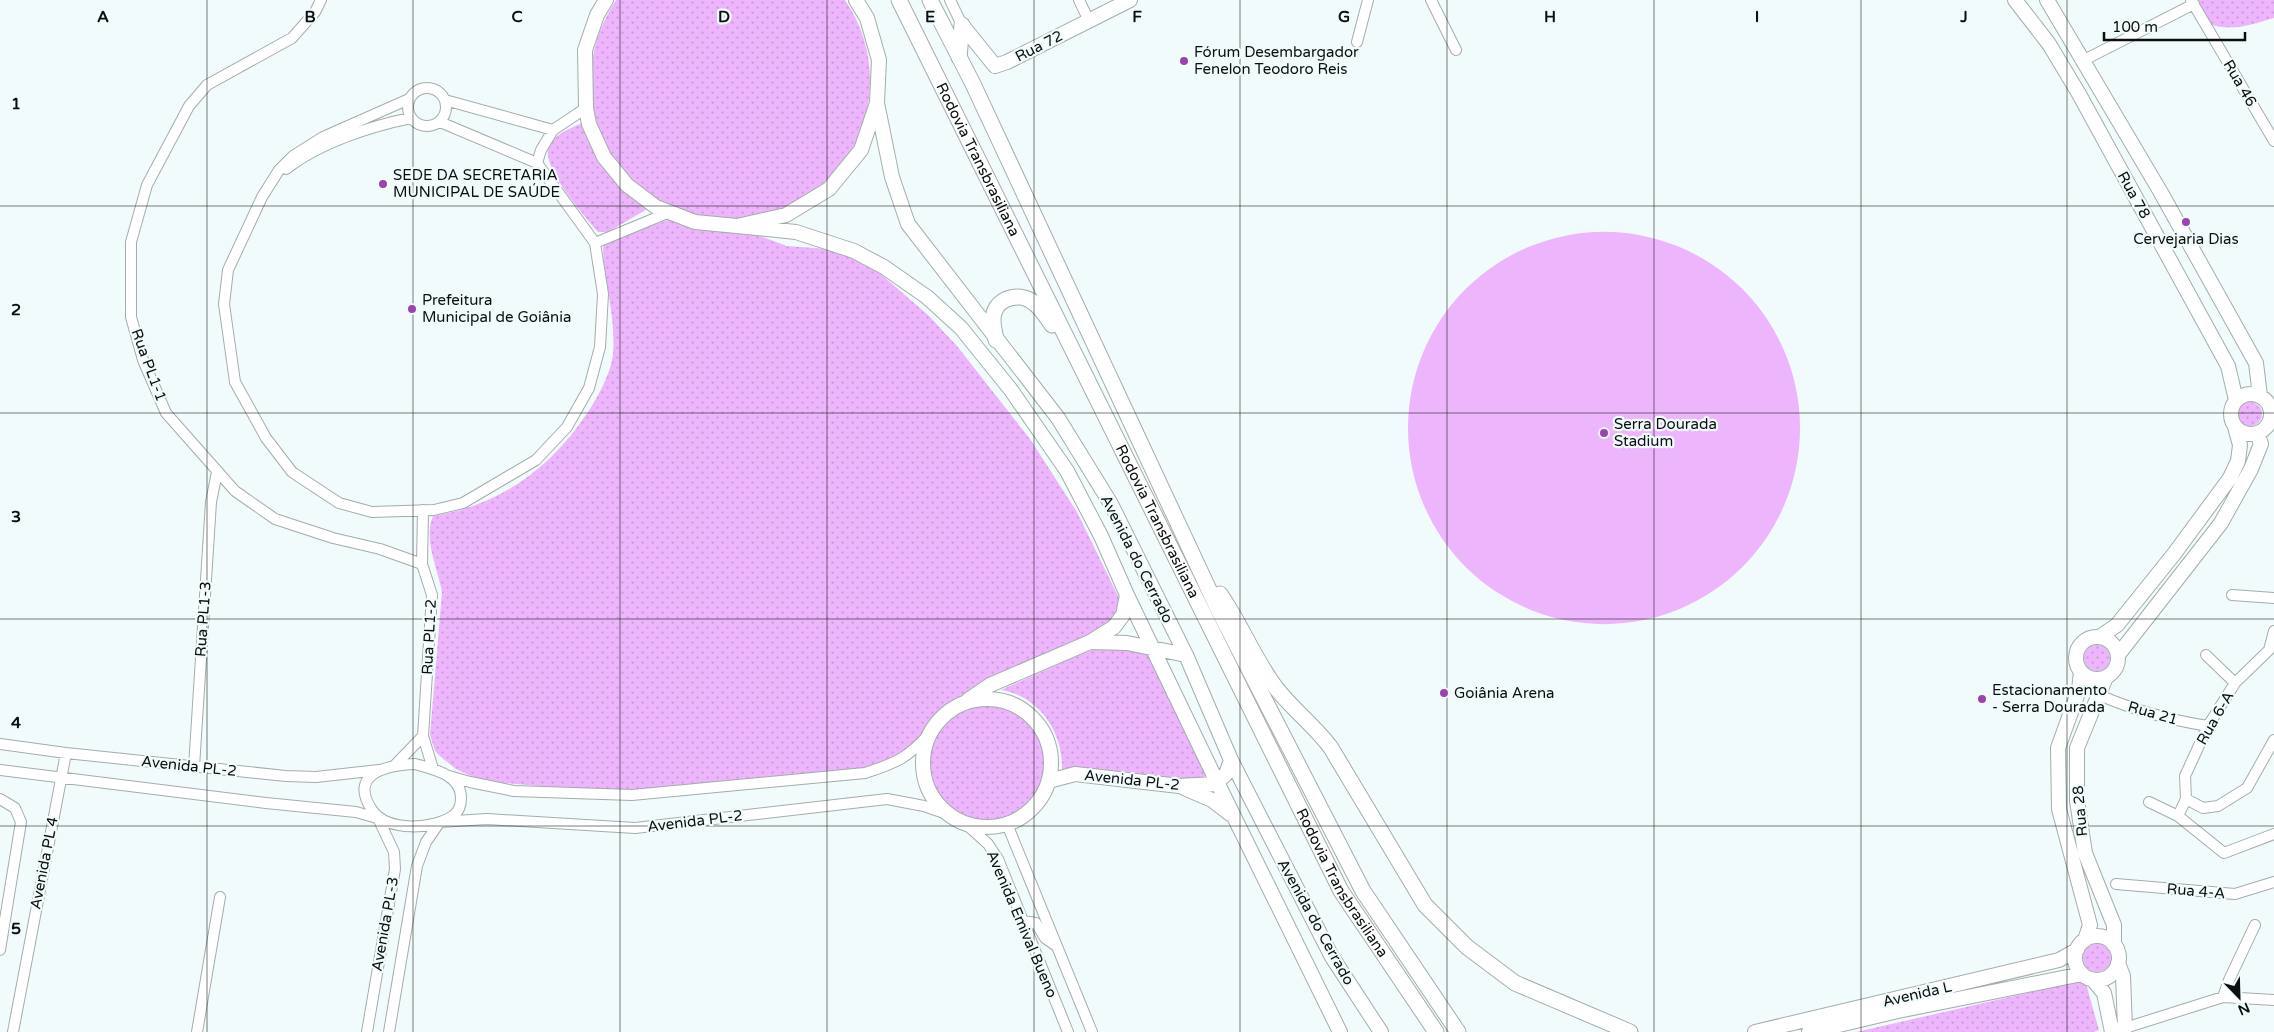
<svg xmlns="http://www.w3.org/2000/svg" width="2274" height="1032" font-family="'Varela Round',sans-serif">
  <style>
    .grass { fill: url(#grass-dots) }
    .pitch { fill: #edb5fb }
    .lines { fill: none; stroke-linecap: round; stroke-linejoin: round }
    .minor-casing { stroke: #a4acac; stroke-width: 12 }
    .major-casing { stroke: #a4acac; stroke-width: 16 }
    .highway-casing { stroke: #a4acac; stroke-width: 17 }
    .minor { stroke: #fff; stroke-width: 10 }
    .major { stroke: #fff; stroke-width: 14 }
    .highway { stroke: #fff; stroke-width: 15 }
    .grid { fill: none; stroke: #0c0f0f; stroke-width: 1; stroke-opacity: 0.55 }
    .poi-dot { fill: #9b44b0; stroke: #f2fbfb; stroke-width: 2 }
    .labels { text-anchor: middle; stroke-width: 4.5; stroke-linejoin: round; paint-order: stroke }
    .street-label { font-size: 15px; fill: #0c0f0f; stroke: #f2fbfb }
    .poi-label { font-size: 15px; fill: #0c0f0f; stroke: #f2fbfb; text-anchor: start }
    .grid-label { font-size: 16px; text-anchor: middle; font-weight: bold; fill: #0c0f0f; stroke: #f2fbfb; stroke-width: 4.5; stroke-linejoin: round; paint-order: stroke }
  </style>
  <defs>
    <pattern id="grass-dots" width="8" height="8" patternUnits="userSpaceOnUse" patternTransform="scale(1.25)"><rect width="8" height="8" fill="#edb5fb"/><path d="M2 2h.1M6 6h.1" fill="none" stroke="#ca9ad6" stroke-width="1.8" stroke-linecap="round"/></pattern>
  </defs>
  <rect width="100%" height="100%" fill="#f2fbfb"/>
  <path class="grass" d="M 616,0 L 845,0 C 869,35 876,77 865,119 C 857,151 835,177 807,195 C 800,199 793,206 785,209 C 778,212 770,213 763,215 C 636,247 544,108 616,0 Z
    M 2196,0 L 2274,0 L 2274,18 C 2249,25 2234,32 2208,24 Z
    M 585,122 L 649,208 L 608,232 L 598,232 C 585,217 543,169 548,149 C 551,135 573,127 585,122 Z
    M 668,220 L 679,221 L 698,229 L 757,235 L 787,246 L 854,251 L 928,315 L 957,346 L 1030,439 L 1077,512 L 1119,598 L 1119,615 L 1107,628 L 961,696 L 944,709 L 911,745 L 895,758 L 873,768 L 626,791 L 581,790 L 495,782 L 473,777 L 456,769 L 441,757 L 435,751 L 430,735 L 442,592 C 438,569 423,540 433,516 C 501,505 551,468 588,412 C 598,397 612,371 613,353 C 616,318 604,282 603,247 L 610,239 Z
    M2238 414a12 12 0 1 1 24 0a12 12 0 1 1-24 0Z
    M2084 658a13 13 0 1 1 26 0a13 13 0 1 1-26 0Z
    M 1122,646 L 1150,653 L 1207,771 L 1204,777 L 1197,782 L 1079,768 L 1062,769 C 1063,732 1039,696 1001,690 L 1087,651 Z
    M929 764a59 59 0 1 1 118 0a59 59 0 1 1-118 0Z
    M2083 958a14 14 0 1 1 28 0a14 14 0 1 1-28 0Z
    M 2085,980 L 2099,1030 L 2094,1032 L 1856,1032 Z"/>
  <path class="pitch" d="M1408 428a196 196 0 1 1 392 0a196 196 0 1 1-392 0Z"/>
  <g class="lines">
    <g class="minor-casing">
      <path id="minor" d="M 321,0 L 315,12 L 292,38 L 207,85 L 189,106 L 147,185 L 131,242 L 131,317 L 143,360 L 166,413 L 235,491 L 275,519 L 333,538 L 380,549 L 422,564
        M 950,0 L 962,25
        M 1079,0 L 1089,21
        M 1431,0 L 1456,50
        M 2191,0 L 2274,141
        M 1357,42 L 1368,0
        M 2084,60 L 2194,4
        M408 107a19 19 0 1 1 38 0a19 19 0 1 1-38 0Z
        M 409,99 L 323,137 L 293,156 L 279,170 L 262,197 L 228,270 L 224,304 L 235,382 L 266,438 L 292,472 L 339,503 L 372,512 L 434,510 L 463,503 L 536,460 L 567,427 L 589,388 L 600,347 L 603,294 L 595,243 L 537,163 L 541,150 L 553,130
        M 445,100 L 553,130 L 586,108
        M 440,122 L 537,163
        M 286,169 C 319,143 371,126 411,118
        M 595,243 L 670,212
        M 423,510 L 422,564 L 432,595 L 423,736 L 433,769
        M 2232,595 L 2274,598
        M 2206,655 L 2235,683
        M 2099,695 C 2134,710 2170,720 2208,726
        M 0,744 L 66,753 L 286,776 L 316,777 L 379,770
        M 415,764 C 432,769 461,774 461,798 C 461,804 459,811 454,815 C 434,830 387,832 372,810 C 348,774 386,765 415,764 Z
        M 395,765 L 423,736
        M 194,767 L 211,502 L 217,472
        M 0,770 L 266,803 L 356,812 L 377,818
        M 449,776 L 470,782 L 514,791 L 632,795 L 865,773 C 896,763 908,758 930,733
        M 0,799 L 15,808 L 21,822 L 0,950
        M 2186,799 L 2203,808 L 2218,806 L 2247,788 L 2274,740
        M 2149,802 L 2178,816 L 2224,853 L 2274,834
        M 2178,816 L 2186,799 L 2185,776 L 2208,726 L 2235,683 L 2269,650 L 2274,631
        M 440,822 L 487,819 L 635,828 L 887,799 L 924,806 L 947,814
        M 966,824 L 988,844 L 998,859 L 1068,1032
        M 1007,824 L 1092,1032
        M 2116,884 L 2235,894 L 2274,882
        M 1023,921 L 1036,923 L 1045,938 L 1055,945
        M 2223,997 L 2229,980 L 2255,925
        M 2125,1028 L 2223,997 L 2274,1000
        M 13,1032 L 66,753
        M 197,1032 L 220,897
        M 367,1032 L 395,869 L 394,852 L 378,818
        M 389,1032 L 417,866 L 426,842 L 439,823"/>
    </g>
    <g class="major-casing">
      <path id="major" d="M 606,0 L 597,15 L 585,50 L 586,108 L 589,124 L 604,157 L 627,185 L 656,207 L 695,222 L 737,226 L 786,215 L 829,189 L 861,150 L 877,103 L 879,60 L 867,18 L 856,0
        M 2015,0 L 2049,44 L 2079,94 L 2228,366 L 2236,400
        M 2047,0 L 2160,191 L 2256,363 L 2260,396
        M 962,25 L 995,66 L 1007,62 L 1130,0
        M 877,103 L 892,177 L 908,224 L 1058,418 L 1111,504 L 1186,655 L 1231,760 L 1332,957 L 1381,1032
        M 737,226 L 796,232 L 854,251 L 884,267 L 927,297 L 961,328 L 1011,390 L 1067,471 L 1101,536 L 1127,595 L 1217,782 L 1340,1032
        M2231 414a20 20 0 1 1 40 0a20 20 0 1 1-40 0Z
        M 2101,636 L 2117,625 L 2174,554 L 2230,478 L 2238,461 L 2240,445 L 2235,427
        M2076 658a21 21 0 1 1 42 0a21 21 0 1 1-42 0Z
        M 1090,642 L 1127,643 L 1186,655
        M 2118,655 L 2221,523 L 2251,469 L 2261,444 L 2257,433
        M 2081,672 L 2079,690 L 2058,748 L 2059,809 L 2090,925 L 2085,940
        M 2106,677 L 2077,748 L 2077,801 L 2085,853 L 2114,925 L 2114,945
        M923 763a64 64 0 1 1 128 0a64 64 0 1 1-128 0Z
        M 968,700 L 990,685 L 1090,642 L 1114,627 L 1123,615 L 1127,595
        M 1049,781 L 1075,774 L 1179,786 L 1215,784 L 1226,774 L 1231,760
        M 1184,788 L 1212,800 L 1230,814
        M2075 958a22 22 0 1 1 44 0a22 22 0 1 1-44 0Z
        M 2093,980 L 2104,993 L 2112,1032
        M 1755,1032 L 2059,960 L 2077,950
        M 1809,1032 L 1898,1011 L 2082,974
        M 2112,1032 L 2125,1028 L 2123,976 L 2118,963"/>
    </g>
    <g class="highway-casing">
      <g id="highway">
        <path id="s1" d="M 899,0 L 1341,891 L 1436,1032"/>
        <path d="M 930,0 L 973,84 L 1217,607 L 1363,891 L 1458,1032"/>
        <path d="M 959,57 L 962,25"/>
        <path d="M 996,340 C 995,332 991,322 994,313 C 999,296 1023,292 1035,304 C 1042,309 1047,318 1052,325"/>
        <path d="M 1220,594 C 1241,624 1254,659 1276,688 C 1293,710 1315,726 1331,748 L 1425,905 L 1467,947 L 1515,983 L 1630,1032"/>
      </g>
    </g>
    <use href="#minor" class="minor"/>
    <use href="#major" class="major"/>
    <use href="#highway" class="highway"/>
  </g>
  <path class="grid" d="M 207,0 L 207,1032M 413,0 L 413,1032M 620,0 L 620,1032M 827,0 L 827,1032M 1034,0 L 1034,1032M 1240,0 L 1240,1032M 1447,0 L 1447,1032M 1654,0 L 1654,1032M 1861,0 L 1861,1032M 2067,0 L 2067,1032M 0,206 L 2274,206M 0,413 L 2274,413M 0,619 L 2274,619M 0,826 L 2274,826"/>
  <g class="poi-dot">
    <circle cx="1184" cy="61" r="5"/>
    <circle cx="383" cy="184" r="5"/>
    <circle cx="2186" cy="222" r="5"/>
    <circle cx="412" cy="309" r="5"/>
    <circle cx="1604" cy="433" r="5"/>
    <circle cx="1444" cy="693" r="5"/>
    <circle cx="1982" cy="699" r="5"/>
  </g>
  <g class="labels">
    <g class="street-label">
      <text transform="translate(1039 46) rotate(-27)" y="5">Rua 72</text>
      <text transform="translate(2240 83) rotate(60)" y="5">Rua 46</text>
      <text dy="5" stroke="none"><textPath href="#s1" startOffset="178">Rodovia Transbrasiliana</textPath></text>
      <text transform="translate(2134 195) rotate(61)" y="5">Rua 78</text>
      <text transform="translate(149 365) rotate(70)" y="5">Rua PL1-1</text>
      <text dy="5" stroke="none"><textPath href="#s1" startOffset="582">Rodovia Transbrasiliana</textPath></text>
      <text transform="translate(1137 559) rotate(63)" y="5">Avenida do Cerrado</text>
      <text transform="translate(203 619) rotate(-86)" y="5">Rua PL1-3</text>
      <text transform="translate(429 637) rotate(-87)" y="5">Rua PL1-2</text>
      <text transform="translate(2153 713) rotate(16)" y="5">Rua 21</text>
      <text transform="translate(2215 718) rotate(-60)" y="5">Rua 6-A</text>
      <text transform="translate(189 766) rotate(6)" y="5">Avenida PL-2</text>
      <text transform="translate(1132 780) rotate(6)" y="5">Avenida PL-2</text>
      <text transform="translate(2080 811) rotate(-95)" y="5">Rua 28</text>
      <text transform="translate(695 821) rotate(-7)" y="5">Avenida PL-2</text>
      <text transform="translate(44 863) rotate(-79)" y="5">Avenida PL 4</text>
      <text dy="5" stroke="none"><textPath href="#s1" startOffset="988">Rodovia Transbrasiliana</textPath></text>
      <text transform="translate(2196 891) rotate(5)" y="5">Rua 4-A</text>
      <text transform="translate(1316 922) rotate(61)" y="5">Avenida do Cerrado</text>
      <text transform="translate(385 924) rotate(-80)" y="5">Avenida PL-3</text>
      <text transform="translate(1022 924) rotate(67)" y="5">Avenida Emival Bueno</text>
      <text transform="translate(1917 994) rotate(-13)" y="5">Avenida L</text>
    </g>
    <g class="poi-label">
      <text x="1194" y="57">Fórum Desembargador<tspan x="1194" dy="17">Fenelon Teodoro Reis</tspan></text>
      <text x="393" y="180">SEDE DA SECRETARIA<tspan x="393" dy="17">MUNICIPAL DE SAÚDE</tspan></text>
      <text x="2186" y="244" text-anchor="middle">Cervejaria Dias</text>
      <text x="422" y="305">Prefeitura<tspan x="422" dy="17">Municipal de Goiânia</tspan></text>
      <text x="1614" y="429">Serra Dourada<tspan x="1614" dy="17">Stadium</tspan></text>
      <text x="1992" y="695">Estacionamento<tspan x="1992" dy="17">- Serra Dourada</tspan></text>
      <text x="1454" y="698">Goiânia Arena</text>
    </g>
  </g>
  <g class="grid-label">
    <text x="103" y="22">A</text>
    <text x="310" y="22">B</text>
    <text x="517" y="22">C</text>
    <text x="724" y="22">D</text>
    <text x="930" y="22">E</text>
    <text x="1137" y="22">F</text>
    <text x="1344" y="22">G</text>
    <text x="1550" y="22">H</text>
    <text x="1757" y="22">I</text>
    <text x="1964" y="22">J</text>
    <text x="16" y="109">1</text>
    <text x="16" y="315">2</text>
    <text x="16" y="522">3</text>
    <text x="16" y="728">4</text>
    <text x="16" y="934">5</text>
  </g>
  <g transform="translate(2239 997) rotate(157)" stroke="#f2fbfb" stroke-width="4" paint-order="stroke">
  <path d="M0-4L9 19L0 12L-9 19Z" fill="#0c0f0f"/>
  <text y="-8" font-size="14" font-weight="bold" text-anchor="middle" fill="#0c0f0f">N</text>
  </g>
  <path d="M2104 32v8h141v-8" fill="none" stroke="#0c0f0f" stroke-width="2.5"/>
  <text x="2112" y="32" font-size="15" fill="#0c0f0f" stroke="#f2fbfb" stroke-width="4" paint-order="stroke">100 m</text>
</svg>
